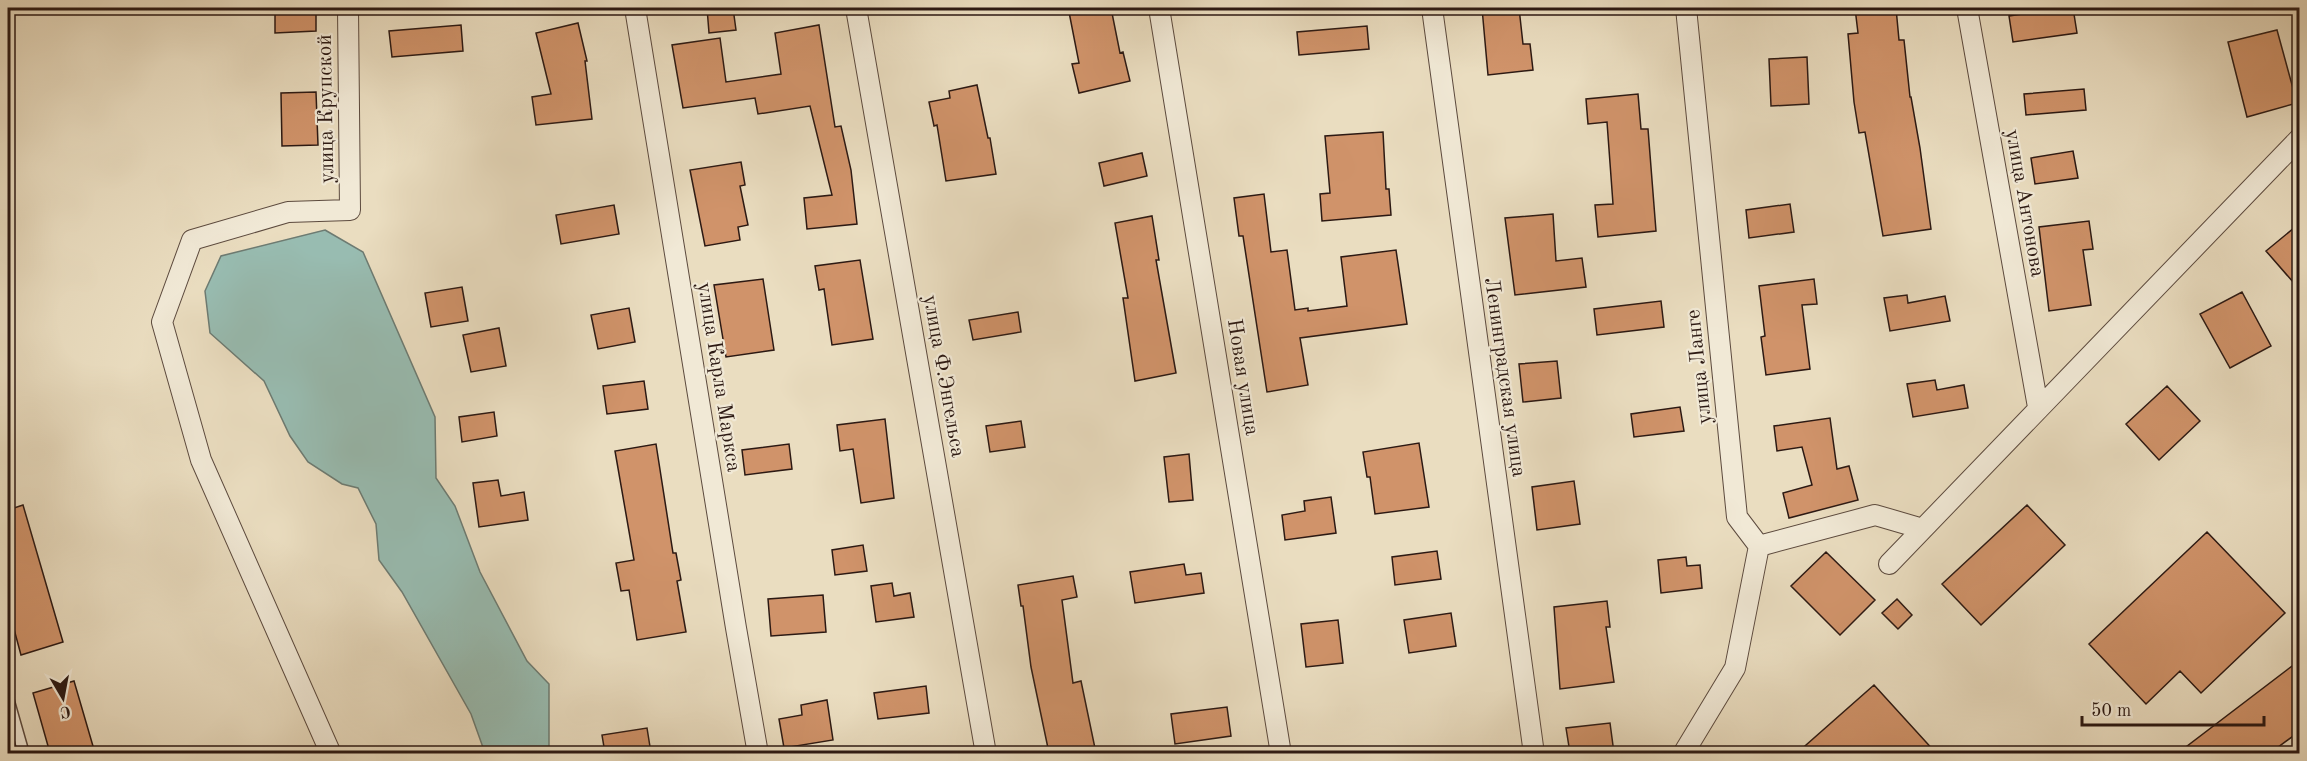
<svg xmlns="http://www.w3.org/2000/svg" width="2307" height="761" font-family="'Old Standard TT',serif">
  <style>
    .water { fill: #98bcb1; stroke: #6d7b72; stroke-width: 1.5 }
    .building { fill: #d0936a; stroke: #2c1913; stroke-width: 1.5 }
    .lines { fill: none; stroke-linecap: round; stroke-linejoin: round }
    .lane-casing { stroke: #5c4a3e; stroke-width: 13 }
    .street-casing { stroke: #5c4a3e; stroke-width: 22 }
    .lane { stroke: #f1e9d6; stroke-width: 10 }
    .street { stroke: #f1e9d6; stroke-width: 20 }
    .labels { text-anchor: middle; stroke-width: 4.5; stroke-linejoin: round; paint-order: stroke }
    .street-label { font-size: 21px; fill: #2c1913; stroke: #f1e9d6 }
  </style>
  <rect width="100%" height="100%" fill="#eaddc0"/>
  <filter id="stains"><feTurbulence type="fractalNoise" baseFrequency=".00333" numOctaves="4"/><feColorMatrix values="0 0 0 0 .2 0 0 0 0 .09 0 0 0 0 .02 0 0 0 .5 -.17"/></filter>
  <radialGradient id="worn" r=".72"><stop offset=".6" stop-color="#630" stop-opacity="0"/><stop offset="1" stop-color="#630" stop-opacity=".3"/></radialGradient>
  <path class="water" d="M 325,230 L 363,252 L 435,417 L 436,478 L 455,506 L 480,572 L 527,661 L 549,684 L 549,753 L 485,753 L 471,714 L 402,592 L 379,560 L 376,524 L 358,488 L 342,484 L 308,462 L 290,436 L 264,381 L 210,333 L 205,291 L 221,256 Z"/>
  <path class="building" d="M 275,8 L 316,8 L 316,31 L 275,33 Z
    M 707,8 L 733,8 L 736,30 L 709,33 Z
    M 1094,8 L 1111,8 L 1120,53 L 1123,52 L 1130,81 L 1079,93 L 1072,64 L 1079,63 L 1069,12 Z
    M 1482,8 L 1519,8 L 1523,44 L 1530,44 L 1533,70 L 1488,75 Z
    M 1855,8 L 1896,8 L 1899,40 L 1904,40 L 1910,97 L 1911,97 L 1920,148 L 1931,229 L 1883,236 L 1865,132 L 1859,133 L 1854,102 L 1848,34 L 1858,33 Z
    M 2061,8 L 2073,8 L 2077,33 L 2013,42 L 2009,16 Z
    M 578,23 L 587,61 L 585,61 L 592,119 L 536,125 L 532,97 L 551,94 L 536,33 Z
    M 461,25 L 463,51 L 392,57 L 389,31 Z
    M 819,25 L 835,127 L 841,126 L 851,170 L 857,224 L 807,229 L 804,198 L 832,195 L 810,106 L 758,114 L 755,98 L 683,108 L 672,45 L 720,38 L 726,82 L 781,74 L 775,33 Z
    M 1367,26 L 1369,49 L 1299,55 L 1297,32 Z
    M 2277,30 L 2297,103 L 2247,117 L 2228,42 Z
    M 1807,57 L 1809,104 L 1771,106 L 1769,59 Z
    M 977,85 L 988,138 L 990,138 L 996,174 L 946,181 L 937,125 L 934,126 L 929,102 L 950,98 L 949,91 Z
    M 2084,89 L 2086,110 L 2026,115 L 2024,94 Z
    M 316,92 L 318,145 L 282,146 L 281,93 Z
    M 1638,94 L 1641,129 L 1648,129 L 1656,231 L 1598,237 L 1595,205 L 1613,204 L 1607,122 L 1588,124 L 1586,99 Z
    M 1383,132 L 1386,189 L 1389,189 L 1391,215 L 1322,221 L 1320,194 L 1330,193 L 1325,136 Z
    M 2073,151 L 2078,178 L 2035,184 L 2031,158 Z
    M 1142,153 L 1147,176 L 1104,186 L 1099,163 Z
    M 741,162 L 745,185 L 740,186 L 748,225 L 738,227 L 740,240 L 705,246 L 690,170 Z
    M 1264,194 L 1271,252 L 1287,250 L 1295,310 L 1308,308 L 1308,311 L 1347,306 L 1341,257 L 1396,250 L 1407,324 L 1300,338 L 1308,385 L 1267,392 L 1243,236 L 1239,236 L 1234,198 Z
    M 1790,204 L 1794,232 L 1749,238 L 1746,210 Z
    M 614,205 L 619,234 L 561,244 L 556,215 Z
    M 1553,214 L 1556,261 L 1582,258 L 1586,287 L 1515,295 L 1505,218 Z
    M 1152,216 L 1159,260 L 1156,260 L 1176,373 L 1135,381 L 1123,298 L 1128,298 L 1115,223 Z
    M 2089,221 L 2093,249 L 2083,250 L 2091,305 L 2049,311 L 2039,227 Z
    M 2300,223 L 2300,290 L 2266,251 Z
    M 860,260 L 873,339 L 832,345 L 824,289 L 819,290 L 815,266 Z
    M 763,279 L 774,350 L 726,357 L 714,285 Z
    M 1814,279 L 1817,304 L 1802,305 L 1810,369 L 1766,375 L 1761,337 L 1765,336 L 1759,286 Z
    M 462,287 L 468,321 L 431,327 L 425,293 Z
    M 2242,292 L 2271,346 L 2230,368 L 2200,314 Z
    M 1907,295 L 1908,303 L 1945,296 L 1950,321 L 1890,331 L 1884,298 Z
    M 1661,301 L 1664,327 L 1597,335 L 1594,309 Z
    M 629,308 L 635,342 L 598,349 L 591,315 Z
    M 1018,312 L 1021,332 L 973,340 L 969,320 Z
    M 499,328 L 506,366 L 471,372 L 463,335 Z
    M 1557,361 L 1561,398 L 1523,402 L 1519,364 Z
    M 1935,380 L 1937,390 L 1964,385 L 1968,408 L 1913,417 L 1907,384 Z
    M 644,381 L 648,409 L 607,414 L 603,386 Z
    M 2167,386 L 2200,421 L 2159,460 L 2126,424 Z
    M 1680,407 L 1684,431 L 1634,437 L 1631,414 Z
    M 494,412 L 497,436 L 462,442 L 459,417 Z
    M 1830,418 L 1837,469 L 1849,466 L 1858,500 L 1789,518 L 1783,493 L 1812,485 L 1802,447 L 1777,451 L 1774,426 Z
    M 885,419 L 894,498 L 861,503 L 853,449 L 840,451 L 837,425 Z
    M 1021,421 L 1025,447 L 990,452 L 986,426 Z
    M 1419,443 L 1429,507 L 1375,514 L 1370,477 L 1367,477 L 1363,452 Z
    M 656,444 L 673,553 L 676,553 L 681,580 L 677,581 L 686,632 L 637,640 L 629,590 L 621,591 L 616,563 L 634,560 L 615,451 Z
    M 789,444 L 792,469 L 745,475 L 742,450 Z
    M 1189,454 L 1193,500 L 1169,502 L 1164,457 Z
    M 498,480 L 501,496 L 524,492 L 528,520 L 479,527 L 473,483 Z
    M 1574,481 L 1580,524 L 1537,530 L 1532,487 Z
    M 1331,497 L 1336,533 L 1285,540 L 1282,515 L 1305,511 L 1304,501 Z
    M 23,505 L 63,642 L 21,655 L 8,607 L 8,510 Z
    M 2027,505 L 2065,545 L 1981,625 L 1942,584 Z
    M 2207,532 L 2285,613 L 2201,693 L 2180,671 L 2146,704 L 2089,644 Z
    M 863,545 L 867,571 L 835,575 L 832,550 Z
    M 1437,551 L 1441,579 L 1395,585 L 1392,557 Z
    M 1826,552 L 1875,600 L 1840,635 L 1791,586 Z
    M 1686,557 L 1687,566 L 1700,565 L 1702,588 L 1661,593 L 1658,560 Z
    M 1184,564 L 1186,575 L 1201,573 L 1204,593 L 1135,603 L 1130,572 Z
    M 1073,576 L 1077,597 L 1062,600 L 1073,683 L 1081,681 L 1096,753 L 1049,753 L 1031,667 L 1023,606 L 1021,606 L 1018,585 Z
    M 892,583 L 894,596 L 910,593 L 914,617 L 876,622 L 871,586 Z
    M 823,595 L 826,632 L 771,636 L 768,599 Z
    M 1897,599 L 1912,615 L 1898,629 L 1882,613 Z
    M 1607,601 L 1610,627 L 1606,627 L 1614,682 L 1560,689 L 1554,607 Z
    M 1451,613 L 1456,646 L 1409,653 L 1404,620 Z
    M 1338,620 L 1343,663 L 1306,667 L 1301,624 Z
    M 2300,660 L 2300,731 L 2270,753 L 2178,753 Z
    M 74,681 L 95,753 L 50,753 L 33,693 Z
    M 1874,685 L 1936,753 L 1797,753 Z
    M 926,686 L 929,713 L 878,719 L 874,693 Z
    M 827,700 L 833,740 L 784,748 L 779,719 L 802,715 L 801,705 Z
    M 1227,707 L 1231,736 L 1175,744 L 1171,714 Z
    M 1610,723 L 1614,753 L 1570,753 L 1566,728 Z
    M 647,728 L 651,753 L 605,753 L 602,735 Z"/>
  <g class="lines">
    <g class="lane-casing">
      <path id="lane" d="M 8,698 L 24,754"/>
    </g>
    <g class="street-casing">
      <path id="street" d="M 635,8 L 736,628 L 758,754
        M 856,8 L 986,754
        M 1159,8 L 1281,754
        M 1432,8 L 1534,754
        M 1686,8 L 1737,517 L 1759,546 L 1875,515 L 1923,529
        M 1967,8 L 2038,407
        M 1889,564 L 2300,138
        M 331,754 L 201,460 L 162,322 L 192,240 L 288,212 L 350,210 L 348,8
        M 1683,754 L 1735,668 L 1759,546"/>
    </g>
    <use href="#lane" class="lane"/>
    <use href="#street" class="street"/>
  </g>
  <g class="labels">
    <g class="street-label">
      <text transform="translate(325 109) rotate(-91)" y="7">улица Крупской</text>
      <text transform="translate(2026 203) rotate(80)" y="7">улица Антонова</text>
      <text transform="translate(1698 367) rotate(-96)" y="7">улица Ланге</text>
      <text transform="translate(945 376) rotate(80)" y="7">улица Ф.Энгельса</text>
      <text transform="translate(720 377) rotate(81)" y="7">улица Карла Маркса</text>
      <text transform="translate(1244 377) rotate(81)" y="7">Новая улица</text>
      <text transform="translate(1506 377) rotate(82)" y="7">Ленинградская улица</text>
    </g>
  </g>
  <rect width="2307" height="761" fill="none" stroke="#eaddc0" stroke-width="30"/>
  <rect x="9" y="9" width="2289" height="743" fill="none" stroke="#2c1913" stroke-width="3"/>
  <rect x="15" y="15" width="2277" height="731" fill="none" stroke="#2c1913" stroke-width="1.5"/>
  <g transform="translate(63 698) rotate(170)" stroke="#f1e9d6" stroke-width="4.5" paint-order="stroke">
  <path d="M0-4.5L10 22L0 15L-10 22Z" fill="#2c1913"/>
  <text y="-9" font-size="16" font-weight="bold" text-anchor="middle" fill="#2c1913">С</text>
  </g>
  <path d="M2082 716v9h182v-9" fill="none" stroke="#2c1913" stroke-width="3"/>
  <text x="2091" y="716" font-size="18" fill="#2c1913" stroke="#f1e9d6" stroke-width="4.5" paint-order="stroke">50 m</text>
  <rect width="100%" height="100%" filter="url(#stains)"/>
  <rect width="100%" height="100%" fill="url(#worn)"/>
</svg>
